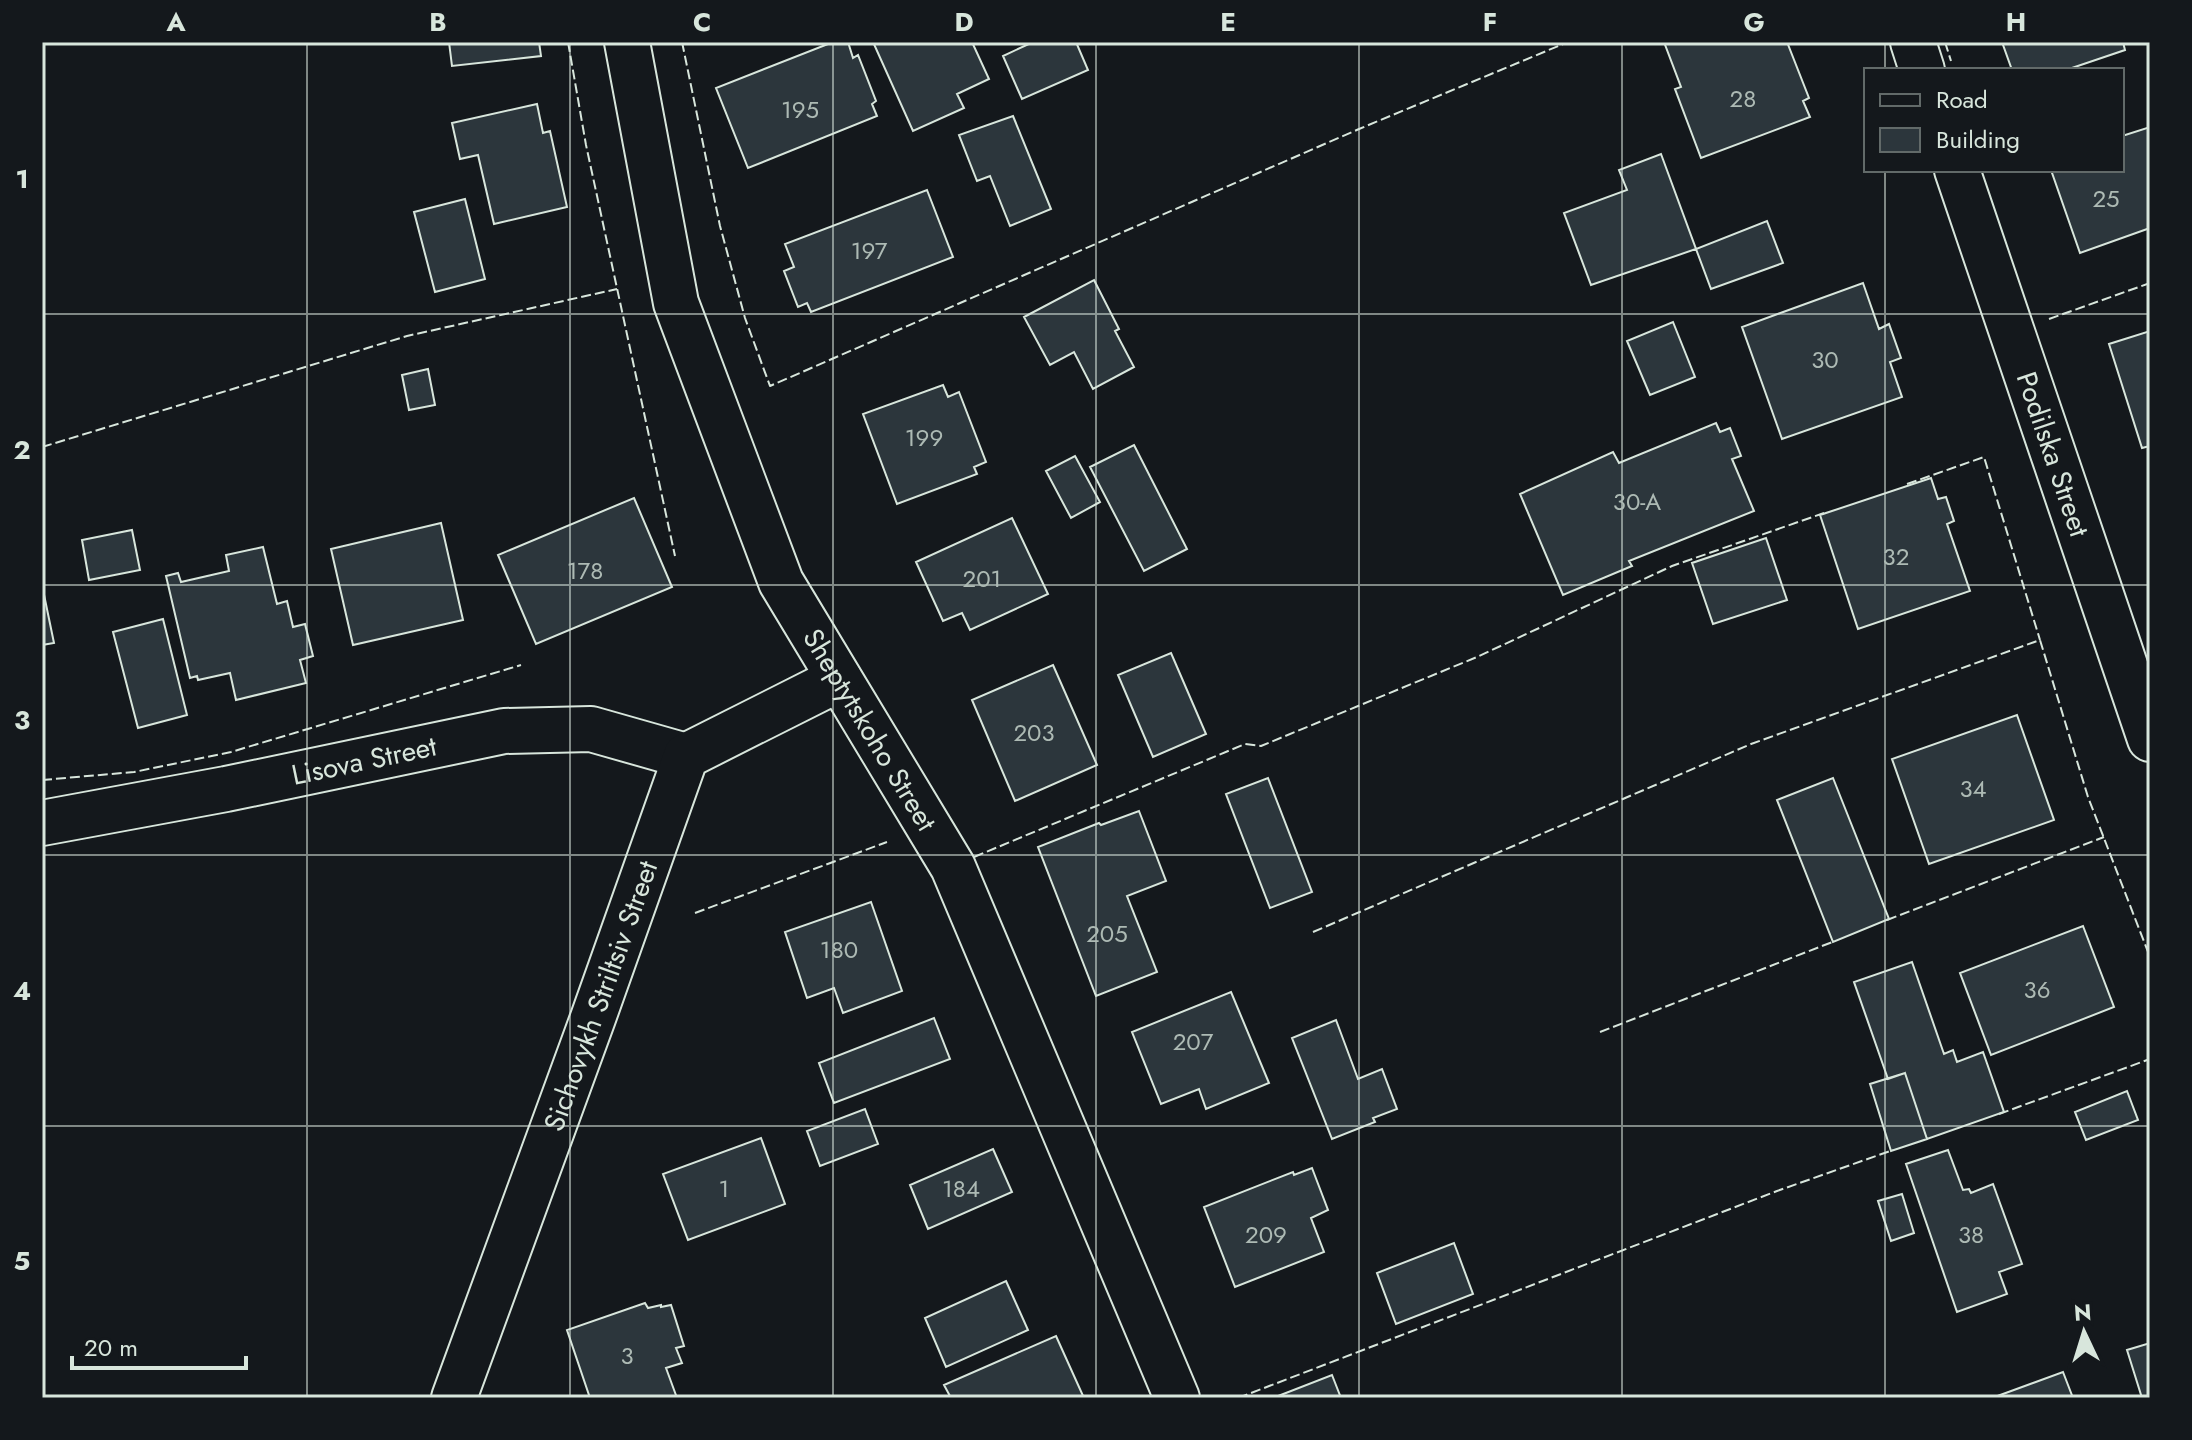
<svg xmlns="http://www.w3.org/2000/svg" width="2192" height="1440" font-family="Jost,sans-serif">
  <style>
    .building { fill: #2c363c; stroke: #d8e6dc; stroke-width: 2 }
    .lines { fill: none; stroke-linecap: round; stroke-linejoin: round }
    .minor-casing { stroke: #d8e6dc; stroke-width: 48 }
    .minor { stroke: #14181c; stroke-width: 44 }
    .fence { stroke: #d8e6dc; stroke-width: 2; stroke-dasharray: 10 4; stroke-linecap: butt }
    .grid { fill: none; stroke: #d8e6dc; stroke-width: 2; stroke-opacity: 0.55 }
    .labels { text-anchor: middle; stroke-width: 6; stroke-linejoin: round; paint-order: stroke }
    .number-label { font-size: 24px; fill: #adbab4 }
    .street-label { font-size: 28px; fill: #d8e6dc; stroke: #14181c }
    .neatline { fill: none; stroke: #d8e6dc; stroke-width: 3 }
    .grid-label { font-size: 26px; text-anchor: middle; font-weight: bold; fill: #d8e6dc }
  </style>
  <rect width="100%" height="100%" fill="#14181c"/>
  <path class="building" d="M 449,42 L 539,42 L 541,56 L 452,66 Z
    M 833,42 L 848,42 L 853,58 L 858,55 L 876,101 L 872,104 L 877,116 L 748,168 L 716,88 Z
    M 873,42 L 972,42 L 989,79 L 957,94 L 964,108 L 913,131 Z
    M 1033,42 L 1076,42 L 1088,70 L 1022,99 L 1003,56 Z
    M 1664,42 L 1787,42 L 1809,98 L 1803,101 L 1810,117 L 1701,158 L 1675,89 L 1681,87 Z
    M 2002,42 L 2123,42 L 2125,50 L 2066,70 L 2012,70 Z
    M 537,104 L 543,133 L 550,131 L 567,207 L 494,224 L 478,155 L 460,159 L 452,123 Z
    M 1013,116 L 1051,209 L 1010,226 L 990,176 L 977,181 L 959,135 Z
    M 2150,127 L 2150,228 L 2080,253 L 2051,170 L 2122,170 L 2122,136 Z
    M 1661,154 L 1696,249 L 1591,285 L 1564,213 L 1627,190 L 1619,170 Z
    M 927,190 L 953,257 L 811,312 L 807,303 L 798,307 L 784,271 L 794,267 L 785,244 Z
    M 465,199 L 485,279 L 435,292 L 414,212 Z
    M 1767,221 L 1783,263 L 1711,289 L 1696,249 Z
    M 1094,280 L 1119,329 L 1115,331 L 1134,367 L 1093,389 L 1074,352 L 1050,365 L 1024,317 Z
    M 1863,283 L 1879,329 L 1889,324 L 1901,358 L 1890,362 L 1902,397 L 1782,439 L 1742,327 Z
    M 1673,322 L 1695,377 L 1650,395 L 1627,341 Z
    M 2150,331 L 2150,446 L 2142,448 L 2109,344 Z
    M 428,369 L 435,405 L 409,410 L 402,375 Z
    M 943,385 L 948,397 L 959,392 L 986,462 L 974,467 L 977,474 L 897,504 L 863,414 Z
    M 1716,423 L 1720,432 L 1730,428 L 1741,456 L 1732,459 L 1754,511 L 1629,561 L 1632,566 L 1563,595 L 1520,494 L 1613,452 L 1619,463 Z
    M 1134,445 L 1187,549 L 1144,571 L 1090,467 Z
    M 1075,456 L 1100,502 L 1071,518 L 1046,471 Z
    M 1931,478 L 1938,499 L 1946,497 L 1954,521 L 1947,524 L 1970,591 L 1858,629 L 1820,515 Z
    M 634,498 L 672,587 L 536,644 L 498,555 Z
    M 1012,518 L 1048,594 L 970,630 L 962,613 L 943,621 L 916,562 Z
    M 441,523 L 463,620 L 353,645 L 331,549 Z
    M 132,530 L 140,570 L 89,580 L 82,540 Z
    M 1766,538 L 1787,600 L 1713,624 L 1692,563 Z
    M 263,547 L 277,604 L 287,601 L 293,627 L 305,624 L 313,656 L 300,660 L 306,683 L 236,700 L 230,673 L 198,680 L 197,676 L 190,678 L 166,576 L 178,573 L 181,582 L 229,571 L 226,555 Z
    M 42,585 L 54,643 L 42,645 Z
    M 163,619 L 187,715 L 138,728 L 113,632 Z
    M 1171,653 L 1206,734 L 1153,757 L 1118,675 Z
    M 1053,665 L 1097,765 L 1015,801 L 972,700 Z
    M 2017,715 L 2054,820 L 1929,864 L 1892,759 Z
    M 1268,778 L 1312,892 L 1270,908 L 1226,794 Z
    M 1833,778 L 1889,919 L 1833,942 L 1777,800 Z
    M 1139,811 L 1166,881 L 1127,896 L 1157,972 L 1096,996 L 1038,847 L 1099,823 L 1101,825 Z
    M 871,902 L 902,991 L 843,1013 L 834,988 L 807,998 L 785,932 Z
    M 2083,926 L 2114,1007 L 1991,1055 L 1960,973 Z
    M 1912,962 L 1944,1054 L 1953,1050 L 1957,1062 L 1983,1052 L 2004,1112 L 1927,1139 L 1905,1073 L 1888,1079 L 1854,982 Z
    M 1231,992 L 1269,1083 L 1206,1109 L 1199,1089 L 1161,1104 L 1132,1032 Z
    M 934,1018 L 950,1059 L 834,1103 L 819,1063 Z
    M 1336,1020 L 1358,1079 L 1382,1069 L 1397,1109 L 1373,1118 L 1375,1122 L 1332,1139 L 1292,1038 Z
    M 1905,1073 L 1927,1139 L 1891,1151 L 1870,1084 Z
    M 2127,1091 L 2138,1120 L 2086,1140 L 2075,1112 Z
    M 865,1109 L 878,1144 L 820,1166 L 807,1131 Z
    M 761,1138 L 785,1204 L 688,1240 L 663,1174 Z
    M 993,1149 L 1012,1192 L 928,1229 L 910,1185 Z
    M 1948,1150 L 1963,1190 L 1969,1189 L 1971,1193 L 1993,1184 L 2022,1264 L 1999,1272 L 2007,1294 L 1957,1312 L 1906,1164 Z
    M 1312,1168 L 1328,1210 L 1311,1218 L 1324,1252 L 1235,1287 L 1204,1207 L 1293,1172 L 1294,1175 Z
    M 1902,1194 L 1914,1233 L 1891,1241 L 1878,1201 Z
    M 1454,1243 L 1473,1294 L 1396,1324 L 1377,1273 Z
    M 1006,1281 L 1028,1330 L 946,1367 L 925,1318 Z
    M 645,1303 L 648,1308 L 661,1305 L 661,1307 L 671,1305 L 684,1346 L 676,1348 L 682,1363 L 666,1368 L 677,1398 L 590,1398 L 567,1330 Z
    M 1056,1336 L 1084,1398 L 951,1398 L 944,1385 Z
    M 2150,1343 L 2150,1398 L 2142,1398 L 2127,1350 Z
    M 2063,1372 L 2073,1398 L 1992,1398 Z
    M 1332,1375 L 1341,1398 L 1273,1398 Z"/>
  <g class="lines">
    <g class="minor-casing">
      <g id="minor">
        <path id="s1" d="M 627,42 L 676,303 L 781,582 L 953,867 L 1177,1398"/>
        <path d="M 1913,42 L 1922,70"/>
        <path id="s2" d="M 1957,170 L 2150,739"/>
        <path id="s3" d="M 42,823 L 226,789 L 504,731 L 591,729 L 686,756"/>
        <path id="s4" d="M 454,1398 L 593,1018 L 686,756 L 839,679"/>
      </g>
    </g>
    <use href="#minor" class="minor"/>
    <path class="fence" d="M 568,42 L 586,145 L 675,556
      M 682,42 L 720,226 L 745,318 L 770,386 L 1359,129 L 1568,42
      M 1945,42 L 1951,61
      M 2049,319 L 2150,283
      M 42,447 L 407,336 L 617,289
      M 1907,484 L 1984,457 L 2040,640
      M 42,780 L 134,772 L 231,752 L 521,665
      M 974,857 L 1245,744 L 1261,746 L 1477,657 L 1672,566 L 1824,513
      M 695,913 L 887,842
      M 1887,920 L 2104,837
      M 1313,932 L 1751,744 L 2040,640 L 2088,797 L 2150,957
      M 1600,1032 L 1835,941
      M 1999,1114 L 2150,1059
      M 1238,1398 L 1777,1191 L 1893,1150"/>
  </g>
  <path class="grid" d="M 307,42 L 307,1398M 570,42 L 570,1398M 833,42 L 833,1398M 1096,42 L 1096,1398M 1359,42 L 1359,1398M 1622,42 L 1622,1398M 1885,42 L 1885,70M 1885,170 L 1885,1398M 42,314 L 2150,314M 42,585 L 2150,585M 42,855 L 2150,855M 42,1126 L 2150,1126"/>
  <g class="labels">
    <g class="number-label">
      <text x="1743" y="107">28</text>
      <text x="800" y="118">195</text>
      <text x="2106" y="207">25</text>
      <text x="869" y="259">197</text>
      <text x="1825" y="368">30</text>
      <text x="924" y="446">199</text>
      <text x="1637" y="510">30-А</text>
      <text x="1896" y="565">32</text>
      <text x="585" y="579">178</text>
      <text x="982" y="587">201</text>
      <text x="1034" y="741">203</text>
      <text x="1973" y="797">34</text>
      <text x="1107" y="942">205</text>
      <text x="839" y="958">180</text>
      <text x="2037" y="998">36</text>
      <text x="1193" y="1050">207</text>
      <text x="724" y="1197">1</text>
      <text x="961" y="1197">184</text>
      <text x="1266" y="1243">209</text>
      <text x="1971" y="1243">38</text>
      <text x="627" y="1364">3</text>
    </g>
    <g class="street-label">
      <text dy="10" stroke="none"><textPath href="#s2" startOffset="300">Podilska Street</textPath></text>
      <text dy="10" stroke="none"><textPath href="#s1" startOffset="736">Sheptytskoho Street</textPath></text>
      <text dy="10" stroke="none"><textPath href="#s3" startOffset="328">Lisova Street</textPath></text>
      <text dy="10" stroke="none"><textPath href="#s4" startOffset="428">Sichovykh Striltsiv Street</textPath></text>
    </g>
  </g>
  <rect width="2192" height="1440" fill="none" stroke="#14181c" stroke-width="88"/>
  <rect x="1864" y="68" width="260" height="104" fill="#14181c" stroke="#626a69" stroke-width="2"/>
  <rect x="1880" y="94" width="40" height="12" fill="#14181c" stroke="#626a69" stroke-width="2"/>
  <text x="1936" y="108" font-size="24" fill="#d8e6dc">Road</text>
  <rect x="1880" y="128" width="40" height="24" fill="#2c363c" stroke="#626a69" stroke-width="2"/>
  <text x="1936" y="148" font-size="24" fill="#d8e6dc">Building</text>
  <g transform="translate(2084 1332) rotate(356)" stroke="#14181c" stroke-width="6" paint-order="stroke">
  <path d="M0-6L14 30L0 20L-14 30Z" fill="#d8e6dc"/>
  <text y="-12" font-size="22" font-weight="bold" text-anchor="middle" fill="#d8e6dc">N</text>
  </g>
  <path d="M72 1356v12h174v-12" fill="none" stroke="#d8e6dc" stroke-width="4"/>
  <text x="84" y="1356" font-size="24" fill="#d8e6dc" stroke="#14181c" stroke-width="6" paint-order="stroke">20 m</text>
  <rect x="44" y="44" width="2104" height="1352" class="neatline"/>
  <g class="grid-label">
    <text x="176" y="31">A</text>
    <text x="438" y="31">B</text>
    <text x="702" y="31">C</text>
    <text x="964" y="31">D</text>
    <text x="1228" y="31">E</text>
    <text x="1490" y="31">F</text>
    <text x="1754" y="31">G</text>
    <text x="2016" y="31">H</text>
    <text x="22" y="188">1</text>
    <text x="22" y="459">2</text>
    <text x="22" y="729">3</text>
    <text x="22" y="1000">4</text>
    <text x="22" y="1270">5</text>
  </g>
</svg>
